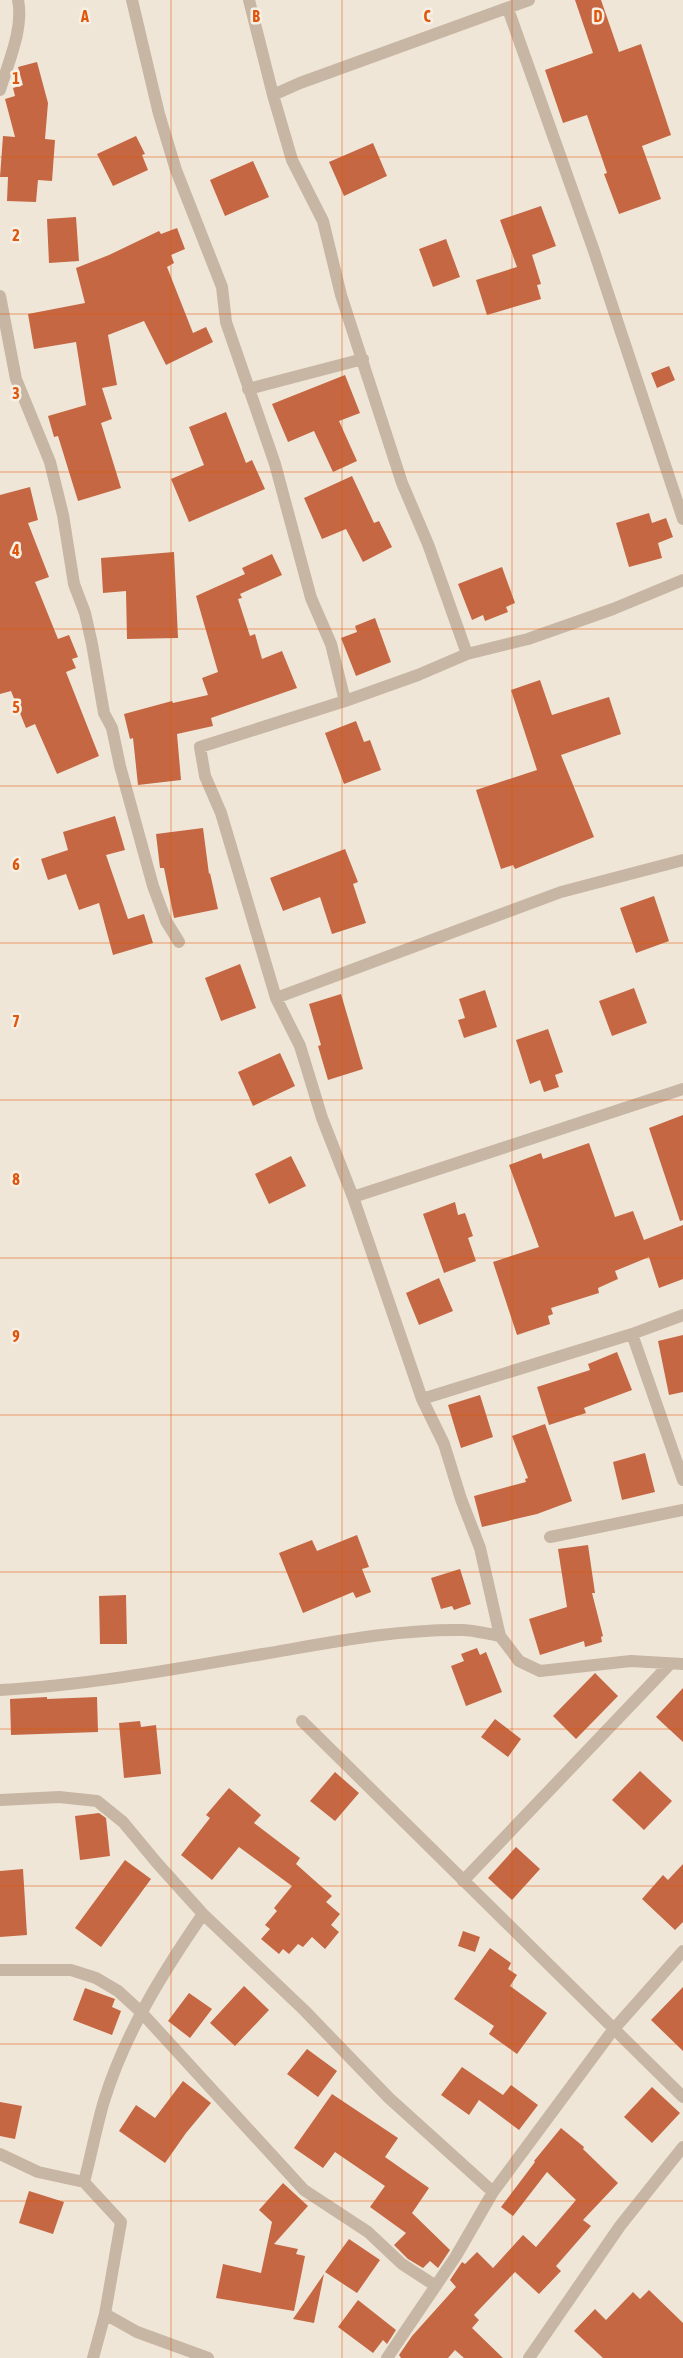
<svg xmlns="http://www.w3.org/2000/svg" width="683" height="2358" font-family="'Asap Condensed',sans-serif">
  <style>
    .building { fill: #c46742 }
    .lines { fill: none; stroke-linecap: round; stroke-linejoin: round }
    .street { stroke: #c8b6a4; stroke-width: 12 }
    .grid { fill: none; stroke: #df570d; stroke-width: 1; stroke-opacity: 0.55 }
    .grid-label { font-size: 16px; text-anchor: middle; font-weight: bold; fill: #df570d; stroke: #f8f0e4; stroke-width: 5; stroke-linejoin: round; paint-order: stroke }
  </style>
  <rect width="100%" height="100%" fill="#f0e6d8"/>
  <path class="building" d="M 575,0 L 601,0 L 619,52 L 641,44 L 671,135 L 642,146 L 661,199 L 619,214 L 604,174 L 607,173 L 587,115 L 563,123 L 545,70 L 593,53 Z
    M 37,62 L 48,103 L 45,139 L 55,140 L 52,181 L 38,180 L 36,202 L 7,201 L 8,177 L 0,177 L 3,136 L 15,137 L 5,99 L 15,96 L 13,88 L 23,85 L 18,67 Z
    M 136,136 L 145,154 L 142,155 L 148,170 L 113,186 L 97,154 Z
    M 373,143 L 387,176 L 344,196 L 329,162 Z
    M 253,161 L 269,197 L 225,216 L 210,180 Z
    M 541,206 L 556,246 L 532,255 L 541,284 L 537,285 L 541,299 L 487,315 L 476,280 L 517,267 L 500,220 Z
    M 76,217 L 79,261 L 49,263 L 47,219 Z
    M 177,228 L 185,249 L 171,255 L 174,263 L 167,267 L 193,333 L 206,327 L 213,342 L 166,365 L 144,321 L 108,335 L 117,385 L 102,388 L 112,419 L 101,423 L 121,488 L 78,501 L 58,436 L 54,437 L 48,416 L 86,405 L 76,342 L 34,349 L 28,314 L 85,303 L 76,268 L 109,255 L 159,231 L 161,234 Z
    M 446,239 L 460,277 L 433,287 L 419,249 Z
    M 669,366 L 675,380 L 657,388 L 651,373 Z
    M 345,375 L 360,413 L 339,421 L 357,461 L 333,472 L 314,431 L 288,442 L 272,404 Z
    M 226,412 L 246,463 L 252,460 L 265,489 L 189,522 L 171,479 L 204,465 L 189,427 Z
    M 352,476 L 374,523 L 379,521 L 392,547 L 363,562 L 346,529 L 322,539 L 304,498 Z
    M 30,487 L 38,520 L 28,523 L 49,577 L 35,582 L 58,639 L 69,635 L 78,657 L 72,659 L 76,668 L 66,672 L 99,756 L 57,774 L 35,724 L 26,728 L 11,691 L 0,694 L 0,495 Z
    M 649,513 L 652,523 L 666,518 L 673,537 L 658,543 L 662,558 L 629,567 L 616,523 Z
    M 174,552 L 178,638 L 127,639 L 126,591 L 103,593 L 101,558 Z
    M 272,554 L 282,575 L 240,594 L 242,598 L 238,599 L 250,636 L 255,634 L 262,659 L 282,651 L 297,688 L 211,718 L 213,726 L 177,734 L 181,780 L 138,785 L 133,738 L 130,739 L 124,714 L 172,701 L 173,703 L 208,695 L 202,678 L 218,672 L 196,596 L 245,574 L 242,568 Z
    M 502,567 L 515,603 L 506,607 L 508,612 L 485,621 L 483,615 L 472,620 L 458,584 Z
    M 375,618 L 391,662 L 356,676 L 341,638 L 357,632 L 355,626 Z
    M 540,680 L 552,715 L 609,697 L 621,734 L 561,755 L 594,837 L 515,869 L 513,865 L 501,869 L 476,790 L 537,770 L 511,690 Z
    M 356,721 L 364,742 L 370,740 L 381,770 L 344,784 L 325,733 Z
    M 115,816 L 125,850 L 106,855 L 128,919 L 144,914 L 153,943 L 113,955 L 99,903 L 79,910 L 66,874 L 48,880 L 41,859 L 68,850 L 63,832 Z
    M 203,828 L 209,874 L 210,873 L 218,909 L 174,918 L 164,868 L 160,868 L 156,834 Z
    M 345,849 L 358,882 L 353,884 L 366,923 L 332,934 L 320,897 L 283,911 L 270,878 Z
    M 654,896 L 669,941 L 636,953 L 620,908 Z
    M 240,964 L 256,1008 L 221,1021 L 205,978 Z
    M 634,988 L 647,1023 L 612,1036 L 599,1001 Z
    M 485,990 L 497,1027 L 464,1038 L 458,1020 L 465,1018 L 459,999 Z
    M 341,994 L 363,1069 L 328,1080 L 318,1046 L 321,1045 L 309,1004 Z
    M 548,1029 L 563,1072 L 555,1075 L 559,1087 L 544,1092 L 540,1080 L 530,1084 L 516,1040 Z
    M 280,1053 L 295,1086 L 253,1106 L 238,1072 Z
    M 683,1115 L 683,1220 L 680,1221 L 649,1128 Z
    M 589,1143 L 615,1217 L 633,1211 L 644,1240 L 683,1225 L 683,1279 L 659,1288 L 649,1257 L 615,1271 L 618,1279 L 598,1288 L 599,1293 L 551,1308 L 553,1314 L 548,1316 L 550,1324 L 517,1335 L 493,1262 L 539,1247 L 509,1165 L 541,1153 L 543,1159 Z
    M 291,1156 L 306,1186 L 269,1204 L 255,1174 Z
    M 455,1202 L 458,1215 L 465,1213 L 473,1236 L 468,1238 L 476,1261 L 444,1273 L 423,1214 Z
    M 439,1278 L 453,1311 L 419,1325 L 406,1293 Z
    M 683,1335 L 683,1392 L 669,1395 L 658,1341 Z
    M 617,1352 L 632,1390 L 584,1408 L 586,1413 L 549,1425 L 537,1387 L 590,1370 L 588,1364 Z
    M 480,1395 L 493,1437 L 461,1448 L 448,1405 Z
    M 545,1424 L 572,1501 L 537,1514 L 482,1527 L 474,1496 L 526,1482 L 525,1479 L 528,1478 L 512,1436 Z
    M 645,1453 L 655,1492 L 622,1500 L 613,1462 Z
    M 357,1535 L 369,1567 L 362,1569 L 371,1592 L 356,1598 L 353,1592 L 303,1613 L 279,1553 L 312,1540 L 317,1551 Z
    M 588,1545 L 595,1593 L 592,1593 L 603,1636 L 601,1637 L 602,1642 L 585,1647 L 584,1641 L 540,1655 L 529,1619 L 567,1607 L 558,1549 Z
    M 460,1569 L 471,1604 L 454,1610 L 452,1606 L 441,1609 L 431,1578 Z
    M 126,1595 L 127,1644 L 100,1644 L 99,1596 Z
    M 477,1648 L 480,1655 L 486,1652 L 502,1692 L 466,1706 L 451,1666 L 464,1661 L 461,1654 Z
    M 595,1673 L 618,1696 L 576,1739 L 553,1716 Z
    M 683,1688 L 683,1742 L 656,1717 Z
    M 47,1697 L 47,1699 L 97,1697 L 98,1732 L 11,1735 L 10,1699 Z
    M 495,1719 L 521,1739 L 508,1757 L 481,1737 Z
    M 140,1721 L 141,1727 L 156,1725 L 161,1774 L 124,1778 L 119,1723 Z
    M 640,1771 L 672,1801 L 644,1830 L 612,1800 Z
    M 335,1772 L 359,1793 L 335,1821 L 310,1801 Z
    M 229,1788 L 261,1815 L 254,1823 L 300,1858 L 296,1864 L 332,1896 L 326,1902 L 340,1914 L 331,1925 L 339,1932 L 325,1949 L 312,1937 L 303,1947 L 298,1944 L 289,1954 L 283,1949 L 279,1954 L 261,1939 L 270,1929 L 265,1925 L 277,1911 L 274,1908 L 292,1886 L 239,1847 L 212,1880 L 181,1855 L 210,1818 L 206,1815 Z
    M 99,1813 L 106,1818 L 110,1856 L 80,1860 L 75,1816 Z
    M 516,1847 L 540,1869 L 512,1900 L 488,1878 Z
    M 125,1860 L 151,1879 L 101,1947 L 75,1928 Z
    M 683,1864 L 683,1922 L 675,1930 L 642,1899 L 663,1875 L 668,1880 Z
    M 23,1869 L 27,1935 L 0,1937 L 0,1871 Z
    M 463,1931 L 480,1937 L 475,1952 L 458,1946 Z
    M 490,1948 L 511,1963 L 508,1969 L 517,1975 L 510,1986 L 547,2013 L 517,2054 L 489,2034 L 494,2026 L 454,1999 Z
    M 244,1986 L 269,2010 L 235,2046 L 210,2023 Z
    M 683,1987 L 683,2051 L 651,2020 Z
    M 85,1988 L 115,1999 L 112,2007 L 121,2011 L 112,2035 L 73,2020 Z
    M 189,1993 L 212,2009 L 190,2038 L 168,2021 Z
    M 307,2049 L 337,2071 L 318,2097 L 287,2074 Z
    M 462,2067 L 503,2095 L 511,2085 L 538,2105 L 519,2130 L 479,2100 L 469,2115 L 441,2095 Z
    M 183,2081 L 211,2103 L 186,2133 L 165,2163 L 119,2131 L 136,2105 L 155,2118 Z
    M 652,2087 L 680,2113 L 652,2143 L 624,2117 Z
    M 332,2094 L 398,2138 L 385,2157 L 429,2188 L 412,2213 L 450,2250 L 438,2268 L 430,2261 L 423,2268 L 408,2259 L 394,2245 L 406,2233 L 370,2207 L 385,2186 L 335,2152 L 323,2168 L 294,2148 Z
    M 0,2102 L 22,2106 L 15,2139 L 0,2136 Z
    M 561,2128 L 584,2147 L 583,2149 L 618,2183 L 583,2220 L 591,2226 L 556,2266 L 561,2271 L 539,2294 L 515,2272 L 474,2315 L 479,2320 L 472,2328 L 503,2358 L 464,2358 L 455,2350 L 448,2358 L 401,2358 L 399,2355 L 412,2336 L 456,2287 L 450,2280 L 462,2262 L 465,2264 L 477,2252 L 493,2268 L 523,2235 L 536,2247 L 576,2200 L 547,2172 L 513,2216 L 501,2207 L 535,2162 L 534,2161 Z
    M 283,2183 L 308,2206 L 274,2244 L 298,2249 L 296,2254 L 305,2256 L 294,2311 L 216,2298 L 223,2264 L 261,2273 L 272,2222 L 259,2210 Z
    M 29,2191 L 64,2202 L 53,2234 L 19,2223 Z
    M 349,2239 L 380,2260 L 357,2293 L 325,2272 Z
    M 324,2274 L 314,2323 L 293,2319 Z
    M 649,2290 L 683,2323 L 683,2358 L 603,2358 L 574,2331 L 595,2309 L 606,2320 L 633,2292 L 640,2299 Z
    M 358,2300 L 396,2330 L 387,2344 L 383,2340 L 373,2353 L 338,2327 Z"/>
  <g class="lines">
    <path class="street" d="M 132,0 L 159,114 L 176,170 L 222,287 L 226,322 L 275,464 L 311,598 L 331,644 L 345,701
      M 249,0 L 273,95 L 292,160 L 323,221 L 341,295 L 402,483 L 428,544 L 467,654
      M 508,9 L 594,251 L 683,519
      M 0,90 C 8,63 24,28 18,0
      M 273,95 L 300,83 L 529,0
      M 0,296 L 16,379 L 50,462 L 63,515 L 74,584 L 85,613 L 92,644 L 104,713 L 112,728 L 120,766 L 153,886 L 166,921 L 179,942
      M 248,389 L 363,359
      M 276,998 L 561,892 L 683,860
      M 353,1197 L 683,1089
      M 632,1334 L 683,1480
      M 422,1399 L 632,1334 L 683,1315
      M 550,1537 L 683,1510
      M 500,1636 L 480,1548 L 461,1499 L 444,1444 L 422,1399 L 353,1197 L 322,1118 L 300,1046 L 276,998 L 221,813 L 205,776 L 200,747 L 345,701 L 418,675 L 467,654 L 528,639 L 613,609 L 683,580
      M 0,1690 C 88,1685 176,1669 263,1654 C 328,1643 396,1629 462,1630 C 474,1630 487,1634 500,1636 L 519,1661 L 540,1671 L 631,1661 L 683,1664
      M 302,1721 L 683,2097
      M 0,1800 L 59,1797 L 97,1801 L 123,1822 L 157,1863 L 203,1914 L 304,2010 L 389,2098 L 493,2192
      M 463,1881 L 669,1665
      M 0,1970 L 71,1970 L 96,1978 L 118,1991 L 141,2012 L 304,2190 L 368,2232 L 402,2264 L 436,2286
      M 0,2154 L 38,2172 L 84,2182
      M 105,2314 L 137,2332 L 208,2358
      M 93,2358 L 105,2314 L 121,2222 L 84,2182 C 91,2156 96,2128 104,2101 C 125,2033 163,1972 203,1914
      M 387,2358 L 456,2256 L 493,2192 L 613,2030 L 683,1951
      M 529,2358 L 620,2226 L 683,2147"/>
  </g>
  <path class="grid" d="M 171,0 L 171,2358M 342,0 L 342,2358M 512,0 L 512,2358M 0,157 L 683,157M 0,314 L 683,314M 0,472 L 683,472M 0,629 L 683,629M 0,786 L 683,786M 0,943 L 683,943M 0,1100 L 683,1100M 0,1258 L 683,1258M 0,1415 L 683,1415M 0,1572 L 683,1572M 0,1729 L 683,1729M 0,1886 L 683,1886M 0,2044 L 683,2044M 0,2201 L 683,2201"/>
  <g class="grid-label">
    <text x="85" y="22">A</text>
    <text x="256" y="22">B</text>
    <text x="427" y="22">C</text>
    <text x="598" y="22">D</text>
    <text x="16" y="84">1</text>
    <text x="16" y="241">2</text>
    <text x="16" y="399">3</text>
    <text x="16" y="556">4</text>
    <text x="16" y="713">5</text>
    <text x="16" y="870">6</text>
    <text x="16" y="1027">7</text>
    <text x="16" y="1185">8</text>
    <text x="16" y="1342">9</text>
  </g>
</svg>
